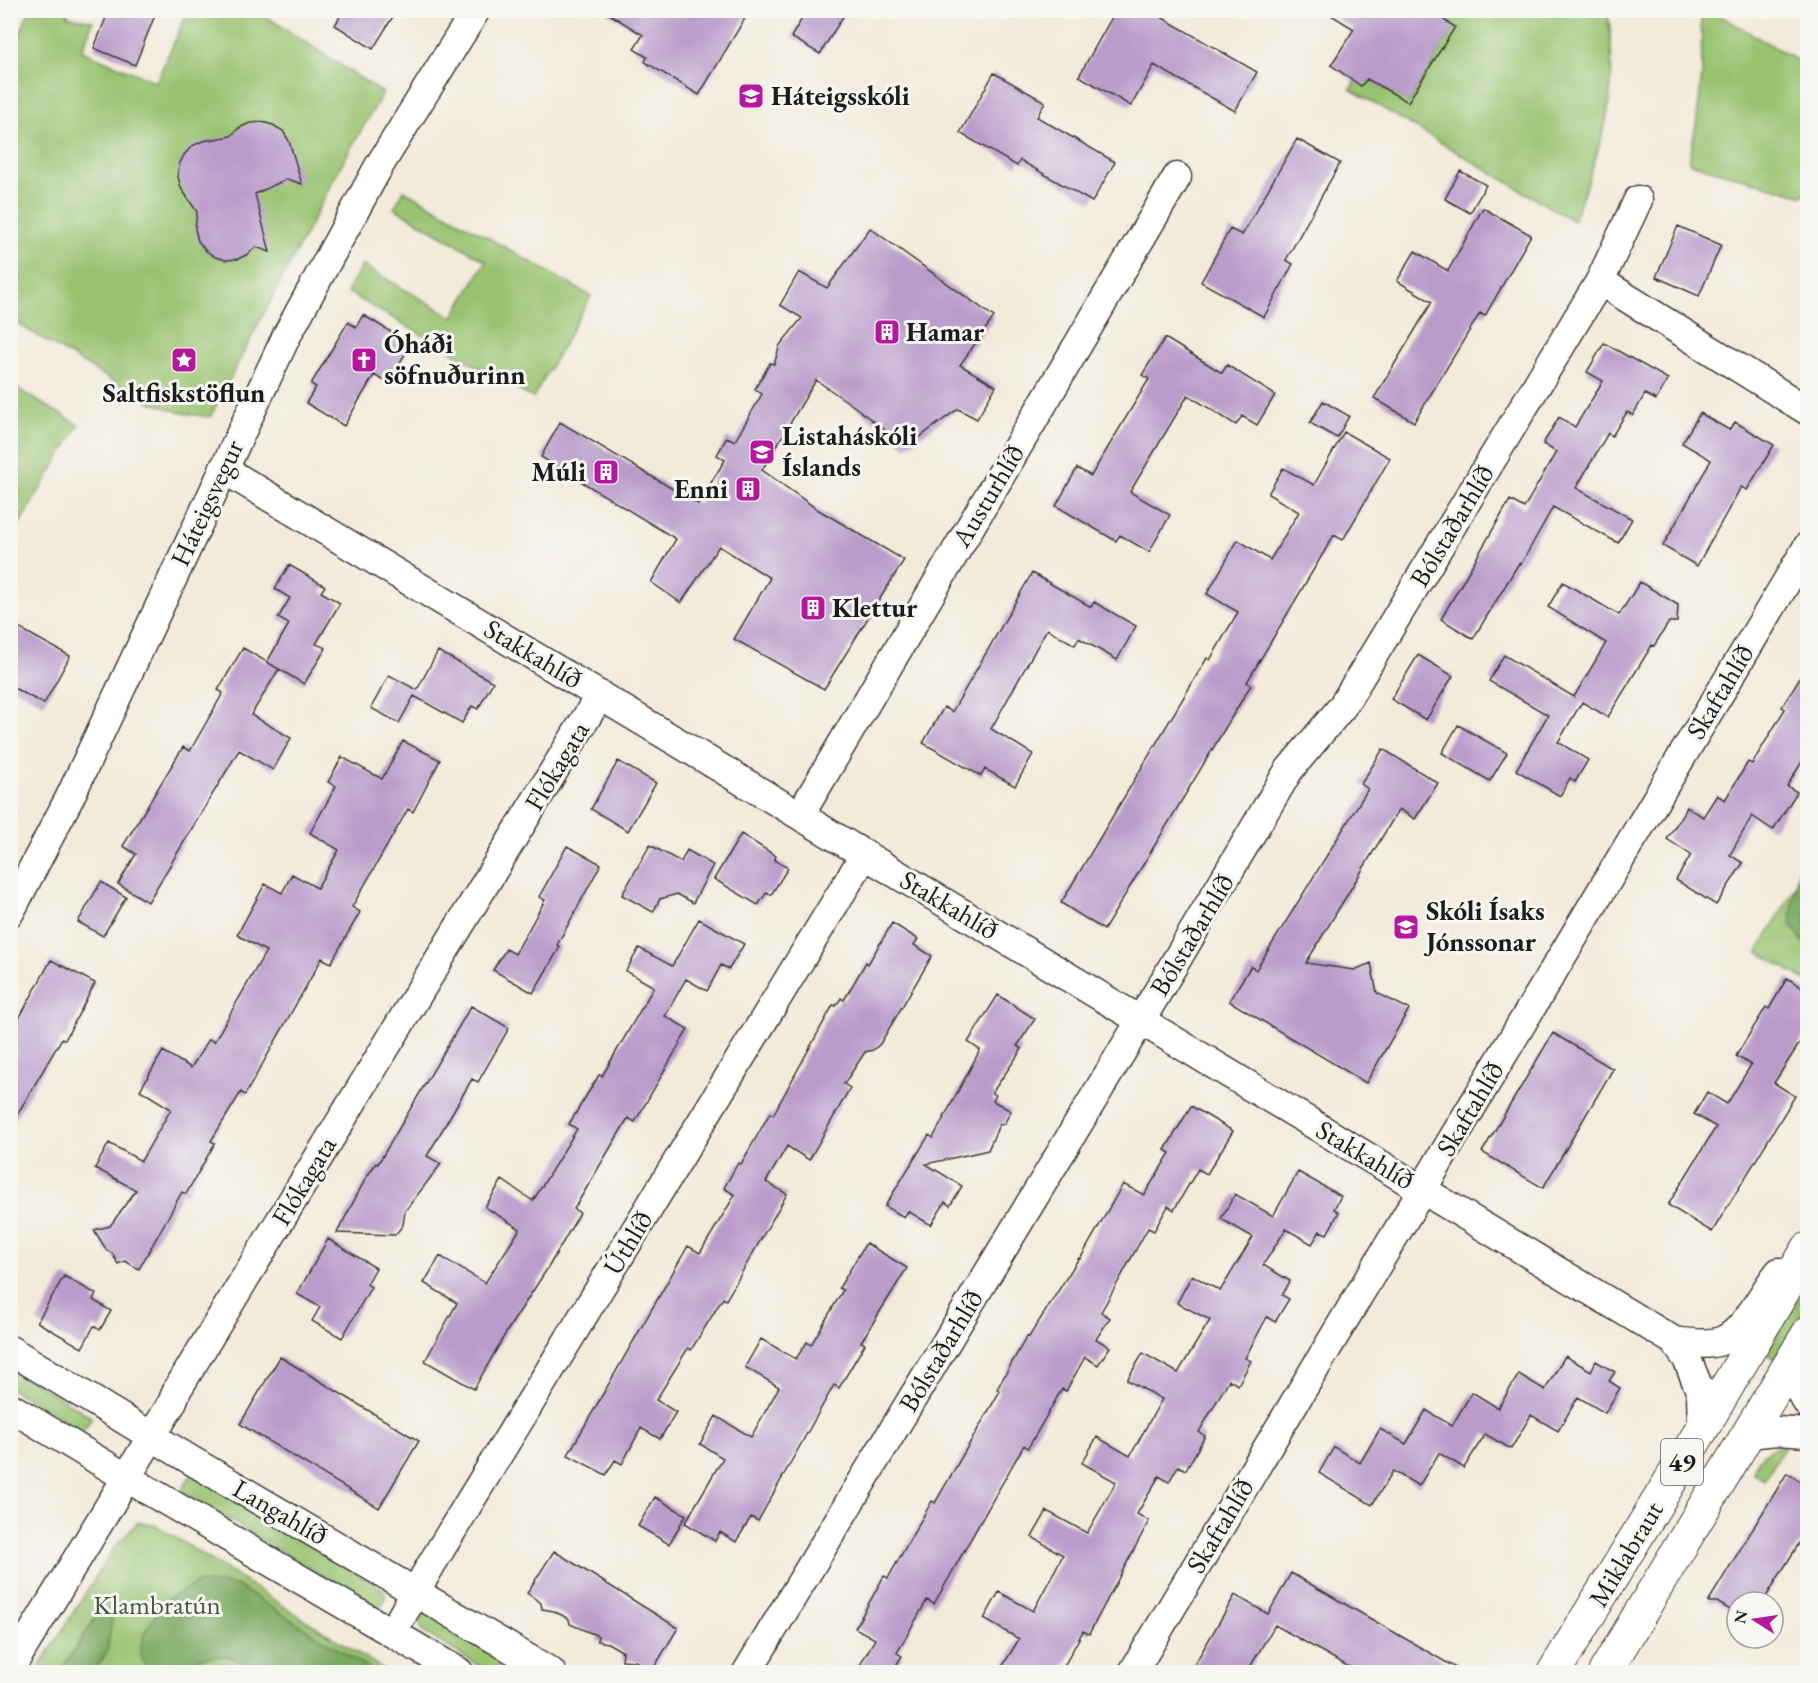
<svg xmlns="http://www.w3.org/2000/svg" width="1818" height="1683" font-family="'EB Garamond',serif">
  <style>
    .green { fill: #99c36f; stroke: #5a7046; stroke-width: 1.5 }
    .forest { fill: #7aa962; stroke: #4b623f; stroke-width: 1.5 }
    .building { fill: #ba9cca }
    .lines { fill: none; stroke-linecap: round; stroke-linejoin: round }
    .minor-casing { stroke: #3c3b38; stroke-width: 31 }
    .highway-casing { stroke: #3c3b38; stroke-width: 35 }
    .minor { stroke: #fff; stroke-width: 28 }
    .highway { stroke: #fff; stroke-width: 33 }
    .labels { text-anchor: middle; stroke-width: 6; stroke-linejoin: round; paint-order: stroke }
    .shield { fill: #f6f6f2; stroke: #5d5d5c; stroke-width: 1.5 }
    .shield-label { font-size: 26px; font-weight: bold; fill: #1c1c1c }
    .poi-label { font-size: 27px; font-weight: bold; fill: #1c1c1c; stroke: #f6f6f2; text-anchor: start }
    .street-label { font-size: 27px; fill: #1c1c1c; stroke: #f6f6f2 }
    .park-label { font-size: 27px; fill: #485639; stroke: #f6f6f2 }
  </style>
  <rect width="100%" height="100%" fill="#f6f6f2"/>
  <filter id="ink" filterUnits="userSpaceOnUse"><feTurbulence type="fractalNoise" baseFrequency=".0167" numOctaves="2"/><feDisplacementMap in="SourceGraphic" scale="12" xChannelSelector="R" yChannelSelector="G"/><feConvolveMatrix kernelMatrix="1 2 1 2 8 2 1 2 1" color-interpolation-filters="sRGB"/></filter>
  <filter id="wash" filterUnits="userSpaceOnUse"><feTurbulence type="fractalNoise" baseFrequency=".008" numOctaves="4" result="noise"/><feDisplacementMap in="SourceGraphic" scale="24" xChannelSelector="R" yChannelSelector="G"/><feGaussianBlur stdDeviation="1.35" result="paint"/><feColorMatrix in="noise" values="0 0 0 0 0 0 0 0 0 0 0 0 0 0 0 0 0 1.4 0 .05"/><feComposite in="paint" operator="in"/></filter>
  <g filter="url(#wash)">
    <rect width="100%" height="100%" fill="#f3ead9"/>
    <path class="green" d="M 29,11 L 69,11 L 67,16 L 93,21 L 82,51 L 156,82 L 188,11 L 258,11 L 383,93 L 345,158 L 210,417 L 182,413 L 142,399 L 10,319 L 11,56 Z
      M 1429,11 L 1608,11 C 1612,44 1614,82 1607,116 C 1599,152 1586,187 1573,221 L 1350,89 L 1355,81 L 1367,79 L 1409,102 L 1454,27 Z
      M 1701,11 L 1712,11 L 1807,66 L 1808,188 L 1803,196 L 1689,163 L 1697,119 L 1702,74 Z
      M 404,190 L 591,296 L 533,398 L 347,292 L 362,265 L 453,317 L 486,261 L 394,208 Z
      M 11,385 L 79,425 L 11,538 Z
      M 1807,866 L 1807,981 L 1758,952 Z
      M 1807,1284 L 1807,1306 L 1775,1359 L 1766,1353 Z
      M 10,1368 L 92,1417 L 83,1431 L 11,1389 Z
      M 1786,1444 L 1764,1480 L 1753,1473 C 1757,1455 1769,1449 1786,1444 Z
      M 192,1474 L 383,1589 L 386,1596 L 383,1604 L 375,1607 L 181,1491 Z
      M 138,1522 L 157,1526 L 388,1672 L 36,1672 L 114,1548 Z
      M 423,1614 L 430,1614 L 526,1672 L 489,1672 L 422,1631 L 420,1623 Z"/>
    <path class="forest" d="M 1807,827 L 1807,947 L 1791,924 L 1793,900 Z
      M 199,1582 L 236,1585 L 375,1672 L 267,1672 L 228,1656 L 201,1658 L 163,1671 L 145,1666 L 140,1652 L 145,1631 L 167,1599 Z
      M 105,1612 L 112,1619 L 107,1652 L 94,1672 L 60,1672 L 98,1614 Z"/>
    <g id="blocks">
      <path class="building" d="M 109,10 L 157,10 L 135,65 L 94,48 Z
        M 344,10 L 397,10 L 373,49 L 335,25 Z
        M 603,10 L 750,10 L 699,95 L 645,62 L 647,57 L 634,49 L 643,35 Z
        M 807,10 L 847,10 L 820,54 L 791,37 Z
        M 1116,10 L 1149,10 L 1257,72 L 1235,111 L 1154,65 L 1131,106 L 1079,76 Z
        M 1323,10 L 1429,10 L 1455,27 L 1408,102 L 1367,79 L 1361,86 L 1331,65 L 1354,29 Z
        M 994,73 L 1045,102 L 1037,117 L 1115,162 L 1092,202 L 1020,160 L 1017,166 L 960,133 Z
        M 262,122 L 273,125 L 283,131 L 289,141 L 302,184 L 287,179 L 255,194 L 270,252 L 256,247 L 248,254 L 238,259 L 226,260 L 215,257 L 205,250 L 198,241 L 195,229 L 197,212 L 181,188 L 178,177 L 179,165 L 184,155 L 192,146 L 203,141 L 231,136 L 239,128 L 250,123 Z
        M 1297,139 L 1340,163 L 1286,260 L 1293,264 L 1264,317 L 1201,282 L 1230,229 L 1242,235 Z
        M 1460,171 L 1486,185 L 1470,213 L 1445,199 Z
        M 1483,208 L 1531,235 L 1485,316 L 1480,313 L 1414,422 L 1374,398 L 1432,302 L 1397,281 L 1415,251 L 1448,271 Z
        M 1678,226 L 1721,245 L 1699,296 L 1656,277 Z
        M 870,228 L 994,317 L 960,365 L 996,386 L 977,419 L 958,409 L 906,447 L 855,407 L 816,380 L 762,470 L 817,509 L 904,560 L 824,689 L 734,639 L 770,578 L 719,546 L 681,603 L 651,582 L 676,539 L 541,457 L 560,422 L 698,504 L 725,460 L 717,455 L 727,437 L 735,441 L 762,394 L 755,389 L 770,363 L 774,364 L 780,345 L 802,318 L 780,305 L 799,272 L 827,288 Z
        M 363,315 L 411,344 L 388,383 L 374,375 L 344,426 L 306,403 L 316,387 L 311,384 L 348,322 L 356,327 Z
        M 1165,338 L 1222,373 L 1227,365 L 1275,395 L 1257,425 L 1242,416 L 1236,425 L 1188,395 L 1130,492 L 1170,515 L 1149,552 L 1120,535 L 1116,541 L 1056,506 L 1077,468 L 1091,476 L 1149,379 L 1142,375 Z
        M 1604,343 L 1668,379 L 1656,400 L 1645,394 L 1633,415 L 1627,412 L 1612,436 L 1608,433 L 1576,488 L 1632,519 L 1618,543 L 1553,507 L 1521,564 L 1519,563 L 1473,639 L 1441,619 L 1510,500 L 1524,508 L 1556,452 L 1543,444 L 1559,417 L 1575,427 L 1603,381 L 1587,372 Z
        M 1323,401 L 1349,416 L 1337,438 L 1310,423 Z
        M 1700,413 L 1729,430 L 1735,422 L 1774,445 L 1747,490 L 1741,487 L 1697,566 L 1663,546 L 1711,460 L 1682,443 Z
        M 1344,432 L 1390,458 L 1343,540 L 1334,535 L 1247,682 L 1251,685 L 1104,930 L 1061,903 L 1207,658 L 1210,660 L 1238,612 L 1207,594 L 1238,540 L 1270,560 L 1299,512 L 1268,494 L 1283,468 L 1314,485 Z
        M 289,565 L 325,586 L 321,592 L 340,603 L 316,644 L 326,648 L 304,684 L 267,662 L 289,624 L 278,618 L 290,598 L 275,589 Z
        M 1032,573 L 1091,607 L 1094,602 L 1136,626 L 1117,660 L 1079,638 L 1075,645 L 1047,629 L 991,729 L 1033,754 L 1015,786 L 985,769 L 981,776 L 923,743 L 944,707 L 952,712 Z
        M 1563,582 L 1619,615 L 1640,582 L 1678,605 L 1677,622 L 1669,622 L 1654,646 L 1652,645 L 1608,717 L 1582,702 L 1558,742 L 1588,760 L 1575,782 L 1570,778 L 1560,796 L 1516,770 L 1548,715 L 1489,681 L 1504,655 L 1574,697 L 1606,643 L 1548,607 Z
        M 10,623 L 70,656 L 44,704 L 10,686 Z
        M 243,648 L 279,669 L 251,715 L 291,738 L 273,770 L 239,750 L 148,902 L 118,884 L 136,854 L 123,846 L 183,747 L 190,751 L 223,693 L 218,690 Z
        M 438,651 L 493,682 L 478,709 L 472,706 L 462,723 L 414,696 L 399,723 L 371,708 L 389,675 L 417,690 Z
        M 1418,655 L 1453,676 L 1426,720 L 1391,699 Z
        M 1808,664 L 1808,752 L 1787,786 L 1797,792 L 1773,830 L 1752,816 L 1730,855 L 1743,863 L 1716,905 L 1676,880 L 1691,855 L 1667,839 L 1687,807 L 1703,817 L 1717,795 L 1725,800 L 1748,762 L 1752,764 L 1785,709 L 1782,707 Z
        M 1458,725 L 1507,753 L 1490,781 L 1442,753 Z
        M 403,741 L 440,760 L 413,812 L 408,809 L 352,907 L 360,912 L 331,963 L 322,958 L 245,1095 L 241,1092 L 211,1141 L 215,1143 L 186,1194 L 182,1192 L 139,1269 L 125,1261 L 118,1264 L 112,1253 L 107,1251 L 94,1230 L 110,1226 L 136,1190 L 95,1168 L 109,1143 L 141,1161 L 171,1109 L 140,1090 L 163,1051 L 191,1068 L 209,1039 L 214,1042 L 266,951 L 237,935 L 265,884 L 282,893 L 292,874 L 317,888 L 339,850 L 310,833 L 336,786 L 328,782 L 342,757 L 382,779 Z
        M 1383,749 L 1438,783 L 1415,819 L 1399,809 L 1306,963 L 1354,970 L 1371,963 L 1377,993 L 1409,1009 L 1366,1083 L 1229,1001 L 1251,966 L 1256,970 L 1368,789 L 1361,784 Z
        M 618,761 L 656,783 L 628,831 L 591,809 Z
        M 741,834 L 776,856 L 774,860 L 788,868 L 771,895 L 767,892 L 758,905 L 714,879 Z
        M 650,845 L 681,862 L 687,850 L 713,865 L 693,903 L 677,894 L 660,899 L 653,912 L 622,895 Z
        M 567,846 L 601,864 L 557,945 L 560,947 L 533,993 L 493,970 L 506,949 L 515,954 L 545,900 L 539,897 Z
        M 101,882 L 126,897 L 103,936 L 78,922 Z
        M 699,919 L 744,944 L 729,969 L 721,965 L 707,991 L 686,979 L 665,1016 L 688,1029 L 635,1122 L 628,1118 L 590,1182 L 574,1209 L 580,1213 L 549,1266 L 507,1331 L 474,1389 L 425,1361 L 457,1303 L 424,1283 L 440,1256 L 485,1283 L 520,1229 L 485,1207 L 502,1180 L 533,1201 L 577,1129 L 569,1124 L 599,1075 L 602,1076 L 654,987 L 626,971 L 639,948 L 672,966 Z
        M 892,923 L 918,939 L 914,945 L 932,956 L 880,1044 L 873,1050 L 865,1052 L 844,1084 L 850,1088 L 809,1160 L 787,1146 L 766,1182 L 787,1194 L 726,1300 L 723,1298 L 691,1350 L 688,1348 L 656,1400 L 676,1412 L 660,1439 L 641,1428 L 622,1464 L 615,1460 L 606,1475 L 568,1455 L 688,1246 L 700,1253 L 735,1195 L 724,1188 L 738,1163 L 741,1164 L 770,1113 L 773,1115 L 833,1005 L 836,1006 L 841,998 L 844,1000 L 866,962 L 868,964 Z
        M 51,960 L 95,983 L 65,1040 L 62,1038 L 10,1127 L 10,1035 Z
        M 1787,978 L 1808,991 L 1808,1030 L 1774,1083 L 1795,1096 L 1712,1232 L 1668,1205 L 1716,1127 L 1694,1114 L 1707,1092 L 1727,1104 L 1751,1065 L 1736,1056 L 1766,1007 L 1769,1009 Z
        M 998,995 L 1035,1019 L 1017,1046 L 1022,1049 L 992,1093 L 996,1095 L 993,1101 L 1011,1111 L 1004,1124 L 999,1125 L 988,1150 L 926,1164 L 962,1186 L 950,1206 L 945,1202 L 931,1225 L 908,1211 L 904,1217 L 885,1206 L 929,1135 L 933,1138 L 980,1050 L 968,1042 Z
        M 471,1006 L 509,1028 L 478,1082 L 472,1079 L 427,1156 L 441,1164 L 405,1211 L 403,1225 L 395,1235 L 337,1233 L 366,1178 L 376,1163 L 378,1164 Z
        M 1553,1033 L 1613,1069 L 1543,1188 L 1482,1152 Z
        M 1191,1106 L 1233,1131 L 1207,1174 L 1198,1169 L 1174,1210 L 1168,1206 L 1154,1231 L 1148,1228 L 1118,1282 L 1101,1312 L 1110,1318 L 1096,1339 L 1110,1347 L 1098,1365 L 1085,1357 L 1066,1391 L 1062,1389 L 1028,1448 L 1024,1445 L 934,1604 L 927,1600 L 897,1653 L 902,1656 L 892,1672 L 856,1672 L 875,1639 L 855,1628 L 884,1576 L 888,1578 L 932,1501 L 935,1503 L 1000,1391 L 997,1389 L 1027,1336 L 1029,1337 L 1079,1258 L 1080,1259 L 1123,1184 L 1144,1195 L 1170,1153 L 1165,1150 Z
        M 1298,1172 L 1341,1196 L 1334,1209 L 1339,1212 L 1327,1234 L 1320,1231 L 1312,1244 L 1286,1229 L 1263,1265 L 1290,1281 L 1282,1295 L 1289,1299 L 1275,1322 L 1267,1317 L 1245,1358 L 1251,1361 L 1238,1385 L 1229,1380 L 1199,1432 L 1205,1436 L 1186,1470 L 1178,1466 L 1169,1482 L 1159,1476 L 1137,1514 L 1149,1521 L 1089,1634 L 1083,1631 L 1061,1672 L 999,1672 L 1019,1639 L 984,1619 L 999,1592 L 1033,1611 L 1063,1555 L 1032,1537 L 1047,1511 L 1087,1533 L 1116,1482 L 1082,1463 L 1097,1437 L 1130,1456 L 1162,1399 L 1127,1380 L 1143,1353 L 1178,1373 L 1210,1320 L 1177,1303 L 1192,1275 L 1220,1291 L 1253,1237 L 1221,1219 L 1235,1194 L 1273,1216 Z
        M 328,1239 L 376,1268 L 367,1284 L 371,1287 L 342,1338 L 312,1321 L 320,1307 L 297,1294 Z
        M 866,1243 L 907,1268 L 861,1342 L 865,1344 L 839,1388 L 834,1385 L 758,1521 L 751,1517 L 736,1542 L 720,1532 L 715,1541 L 685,1523 L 723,1458 L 700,1444 L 716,1416 L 751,1437 L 779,1387 L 745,1367 L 761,1339 L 796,1359 L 807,1342 L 811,1345 L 843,1290 L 839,1288 Z
        M 64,1276 L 96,1294 L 93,1300 L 111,1311 L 100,1330 L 94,1326 L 82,1348 L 37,1322 Z
        M 1565,1356 L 1591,1371 L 1596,1361 L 1615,1372 L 1609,1381 L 1620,1388 L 1605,1413 L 1578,1397 L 1558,1431 L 1531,1415 L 1511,1449 L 1485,1434 L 1464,1468 L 1439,1453 L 1419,1486 L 1393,1471 L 1372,1505 L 1319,1473 L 1334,1447 L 1360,1463 L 1380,1429 L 1406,1444 L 1426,1410 L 1452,1426 L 1472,1392 L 1498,1408 L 1519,1374 L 1545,1390 Z
        M 280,1357 L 419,1441 L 379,1508 L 240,1424 Z
        M 1787,1473 L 1808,1486 L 1808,1529 L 1775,1582 L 1763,1602 L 1737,1602 L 1737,1614 L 1717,1602 L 1708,1602 Z
        M 655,1497 L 686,1515 L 669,1544 L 638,1526 Z
        M 554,1551 L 678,1628 L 652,1671 L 635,1661 L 622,1660 L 623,1652 L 608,1643 L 597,1641 L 598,1636 L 570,1624 L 569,1619 L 554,1611 L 542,1609 L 541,1603 L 527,1593 Z
        M 1291,1573 L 1378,1623 L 1463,1672 L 1358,1672 L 1275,1625 L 1247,1672 L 1190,1672 L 1235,1595 L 1268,1614 Z"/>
    </g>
  </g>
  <g filter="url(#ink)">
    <use href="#blocks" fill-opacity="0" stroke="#3c3b38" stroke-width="1.5"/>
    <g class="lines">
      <g class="minor-casing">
        <path id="minor" d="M 1600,281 L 1808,411
          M 223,469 L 1674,1341 L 1687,1359 L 1701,1393 L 1702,1429
          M 800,815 L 1177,177
          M 10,912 L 70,797 L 287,335 L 379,166 L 476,10
          M 1674,1341 C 1688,1343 1707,1346 1721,1341 C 1746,1332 1762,1292 1779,1272
          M 10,1350 L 189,1459 L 551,1672
          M 1794,1357 L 1801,1393 L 1808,1404
          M 10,1407 L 127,1478 L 459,1672
          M 1748,1434 L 1777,1431 L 1808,1433
          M 392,1633 L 431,1565 L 865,854
          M 10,1669 L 172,1403 L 177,1390 L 600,695
          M 747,1672 L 1141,1020 L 1289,770 L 1342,707 L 1600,281 L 1638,200
          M 1133,1672 L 1808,546"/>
      </g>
      <g class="highway-casing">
        <path id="highway" d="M 1554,1672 L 1702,1429 L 1808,1249
          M 1605,1672 L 1808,1334"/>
      </g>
      <use href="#minor" class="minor"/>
      <use href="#highway" class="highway"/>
    </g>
  </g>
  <defs>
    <g id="school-square" transform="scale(1.35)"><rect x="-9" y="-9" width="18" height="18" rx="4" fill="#b5179e" stroke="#f6f6f2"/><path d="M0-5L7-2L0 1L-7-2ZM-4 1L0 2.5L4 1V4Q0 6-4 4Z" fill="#fff"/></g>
    <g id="building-square" transform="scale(1.35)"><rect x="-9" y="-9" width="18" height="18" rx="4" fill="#b5179e" stroke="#f6f6f2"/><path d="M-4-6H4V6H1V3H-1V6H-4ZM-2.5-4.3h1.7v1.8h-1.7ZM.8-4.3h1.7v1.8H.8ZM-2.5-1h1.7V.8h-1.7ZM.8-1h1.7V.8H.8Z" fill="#fff"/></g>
    <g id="sight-square" transform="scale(1.35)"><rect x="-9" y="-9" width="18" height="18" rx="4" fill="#b5179e" stroke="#f6f6f2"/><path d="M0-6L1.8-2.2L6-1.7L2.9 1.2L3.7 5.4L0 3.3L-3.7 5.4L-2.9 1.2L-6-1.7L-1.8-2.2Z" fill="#fff"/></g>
    <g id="church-square" transform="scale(1.35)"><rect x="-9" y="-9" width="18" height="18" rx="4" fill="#b5179e" stroke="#f6f6f2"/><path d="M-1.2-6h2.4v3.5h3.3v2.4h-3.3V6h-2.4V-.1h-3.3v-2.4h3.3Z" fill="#fff"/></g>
    <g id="university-square" transform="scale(1.35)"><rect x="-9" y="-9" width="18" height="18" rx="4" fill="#b5179e" stroke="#f6f6f2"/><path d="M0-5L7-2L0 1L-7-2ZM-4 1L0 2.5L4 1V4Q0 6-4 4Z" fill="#fff"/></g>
  </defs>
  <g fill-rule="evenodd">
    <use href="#school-square" x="751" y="96"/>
    <use href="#building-square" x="887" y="332"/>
    <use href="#sight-square" x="184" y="360"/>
    <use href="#church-square" x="364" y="360"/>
    <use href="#university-square" x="762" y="452"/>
    <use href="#building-square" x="606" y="472"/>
    <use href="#building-square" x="748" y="489"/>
    <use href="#building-square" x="813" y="608"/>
    <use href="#school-square" x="1406" y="927"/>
  </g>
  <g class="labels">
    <rect class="shield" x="1661" y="1439" width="42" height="46" rx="4.5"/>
    <g class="shield-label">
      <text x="1682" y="1471">49</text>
    </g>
    <g class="poi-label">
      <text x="771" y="105">Háteigsskóli</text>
      <text x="906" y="341">Hamar</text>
      <text x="384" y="353">Óháði<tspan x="384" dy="31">söfnuðurinn</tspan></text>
      <text x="184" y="402" text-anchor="middle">Saltfiskstöflun</text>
      <text x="782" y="445">Listaháskóli<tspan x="782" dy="31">Íslands</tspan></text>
      <text x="586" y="481" text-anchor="end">Múli</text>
      <text x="728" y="498" text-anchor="end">Enni</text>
      <text x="832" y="617">Klettur</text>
      <text x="1426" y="920">Skóli Ísaks<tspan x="1426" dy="31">Jónssonar</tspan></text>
    </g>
    <g class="street-label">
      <text transform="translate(988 496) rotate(-59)" y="9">Austurhlíð</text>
      <text transform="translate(207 503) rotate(-65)" y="9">Háteigsvegur</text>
      <text transform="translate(1452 526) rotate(-59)" y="9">Bólstaðarhlíð</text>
      <text transform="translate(533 654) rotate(31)" y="9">Stakkahlíð</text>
      <text transform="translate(1720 692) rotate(-59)" y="9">Skaftahlíð</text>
      <text transform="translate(557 766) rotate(-59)" y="9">Flókagata</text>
      <text transform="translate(949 905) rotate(31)" y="9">Stakkahlíð</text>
      <text transform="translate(1192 935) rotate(-59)" y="9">Bólstaðarhlíð</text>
      <text transform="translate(1470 1109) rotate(-59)" y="9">Skaftahlíð</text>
      <text transform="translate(1365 1155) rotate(31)" y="9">Stakkahlíð</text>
      <text transform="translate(304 1181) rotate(-59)" y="9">Flókagata</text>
      <text transform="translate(628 1243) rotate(-59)" y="9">Úthlíð</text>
      <text transform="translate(941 1351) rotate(-59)" y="9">Bólstaðarhlíð</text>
      <text transform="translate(280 1512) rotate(30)" y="9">Langahlíð</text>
      <text transform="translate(1220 1526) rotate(-59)" y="9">Skaftahlíð</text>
      <text transform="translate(1626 1554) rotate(-59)" y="9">Miklabraut</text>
    </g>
    <g class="park-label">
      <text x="157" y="1614">Klambratún</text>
    </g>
  </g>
  <rect width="1818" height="1683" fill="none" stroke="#f6f6f2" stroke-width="36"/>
  <g transform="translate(1755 1620) rotate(282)"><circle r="28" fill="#f6f6f2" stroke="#9f9f9c" stroke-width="1.5"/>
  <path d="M0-4.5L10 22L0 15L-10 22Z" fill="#b5179e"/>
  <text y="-9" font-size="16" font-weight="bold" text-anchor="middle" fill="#1c1c1c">N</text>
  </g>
</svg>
